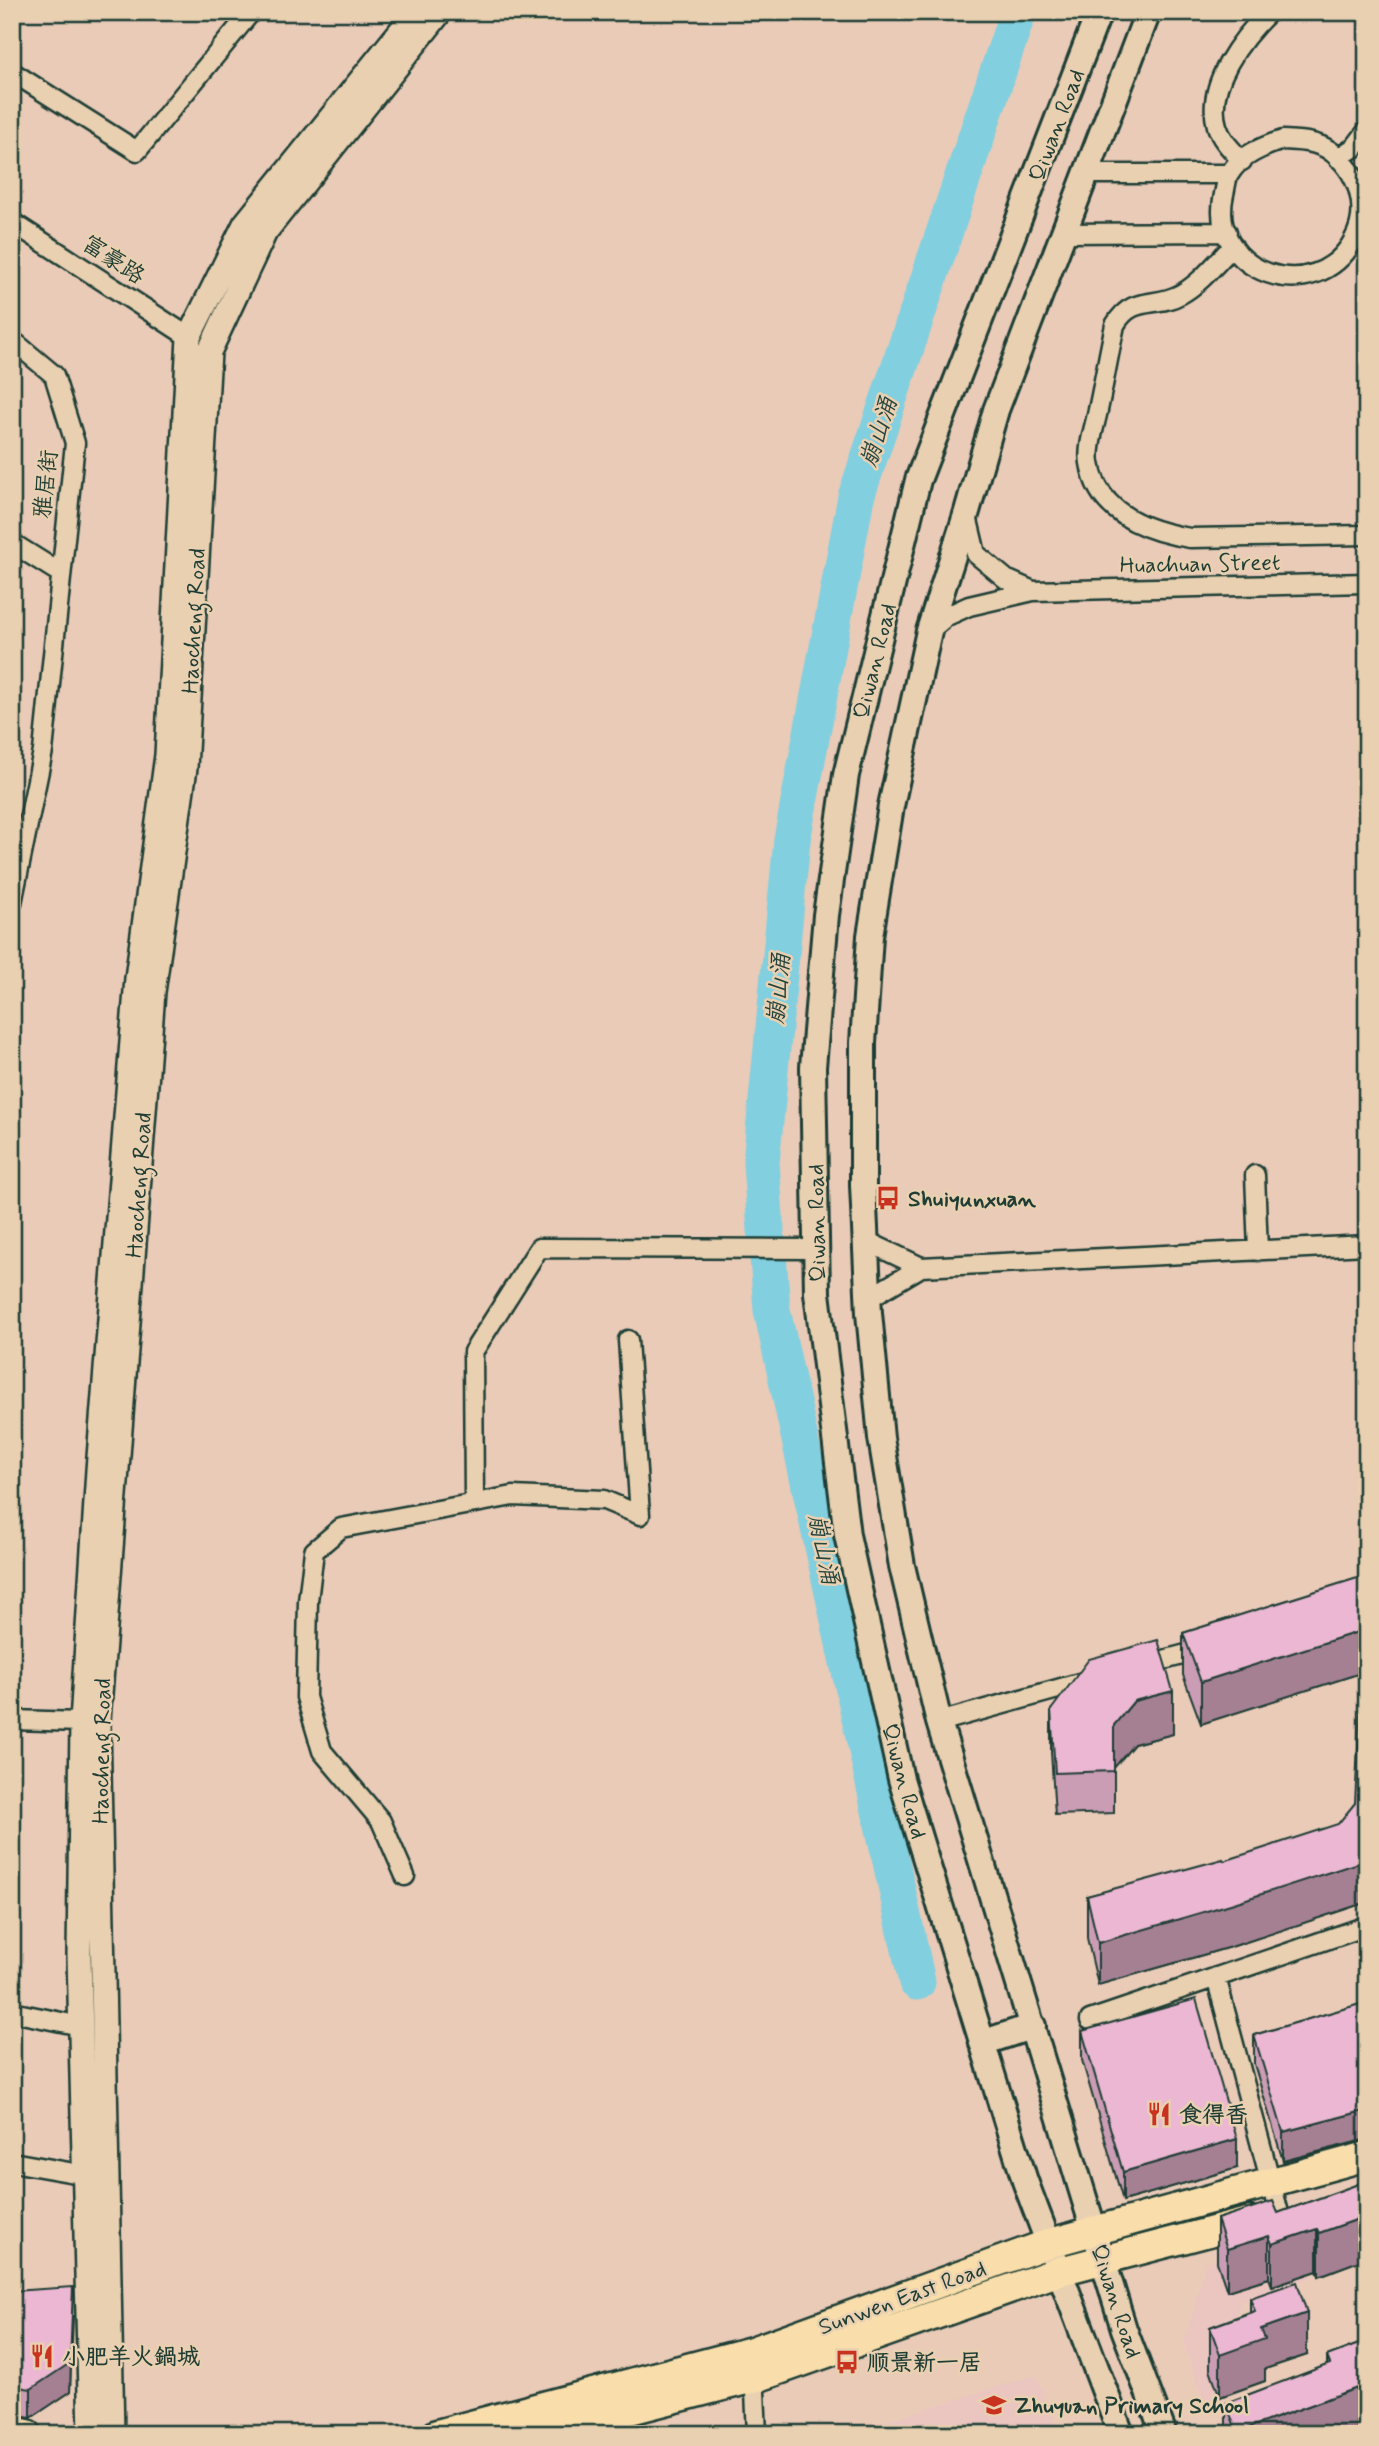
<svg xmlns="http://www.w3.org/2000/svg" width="1379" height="2446" font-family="Mynerve,'LXGW WenKai TC',sans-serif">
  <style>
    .built { fill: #ebc5c0 }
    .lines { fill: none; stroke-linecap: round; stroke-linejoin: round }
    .river { stroke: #82cfe0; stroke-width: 37 }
    .minor-casing { stroke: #1f3d34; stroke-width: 23 }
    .tertiary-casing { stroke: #1f3d34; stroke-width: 28 }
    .secondary-casing { stroke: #1f3d34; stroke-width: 30 }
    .primary-casing { stroke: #1f3d34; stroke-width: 33 }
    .minor { stroke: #e9d0b1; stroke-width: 18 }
    .tertiary { stroke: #e9d0b1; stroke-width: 23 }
    .secondary { stroke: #e9d0b1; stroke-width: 24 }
    .primary { stroke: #f9deab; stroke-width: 28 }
    .wall { fill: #cb9db5; stroke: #1f3d34; stroke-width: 2 }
    .shaded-wall { fill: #a58093; stroke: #1f3d34; stroke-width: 2 }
    .building { fill: #ecb7d2; stroke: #1f3d34; stroke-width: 2 }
    .labels { text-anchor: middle; stroke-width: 5; stroke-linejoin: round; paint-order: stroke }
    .street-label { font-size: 23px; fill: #1f3d34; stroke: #e9d0b1 }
    .poi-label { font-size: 23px; font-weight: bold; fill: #1f3d34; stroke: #e9d0b1; text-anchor: start }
    .water-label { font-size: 24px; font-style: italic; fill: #24443d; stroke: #e9d0b1 }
  </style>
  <rect width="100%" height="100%" fill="#eacbb8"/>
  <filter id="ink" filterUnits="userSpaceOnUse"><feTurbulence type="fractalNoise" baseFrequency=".0143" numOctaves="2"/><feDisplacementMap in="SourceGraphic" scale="14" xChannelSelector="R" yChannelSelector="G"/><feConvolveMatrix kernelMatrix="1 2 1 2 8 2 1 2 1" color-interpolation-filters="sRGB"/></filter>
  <g filter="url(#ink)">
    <path class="built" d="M 1275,2241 L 1301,2244 L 1312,2278 L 1241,2300 L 1229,2346 L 1244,2390 L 1205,2404 L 1184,2344 L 1206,2263 Z
      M 1036,2375 L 1058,2434 L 845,2434 Z"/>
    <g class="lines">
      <path class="river" d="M 917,1982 L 772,1310 L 761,1163 L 792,840 L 856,497 L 1018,12"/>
      <g class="minor-casing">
        <path id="minor" d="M 12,72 L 137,151 L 251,12
          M 1283,140 C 1299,141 1315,141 1329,150 C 1357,169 1371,208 1354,239 C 1316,311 1206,273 1224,194 C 1226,187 1226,178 1230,173 C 1241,155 1264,146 1283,140 Z
          M 1338,158 L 1355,147 L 1367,131
          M 1242,161 C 1232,150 1221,140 1217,126 C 1205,85 1242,38 1269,12
          M 1087,174 L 1229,174
          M 12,222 L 189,337
          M 1063,233 L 1227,232
          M 1233,246 C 1217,262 1201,283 1181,294 C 1155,309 1133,294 1115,325 C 1109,353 1104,382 1098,410 C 1095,426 1087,447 1090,463 C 1097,513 1146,531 1190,538 L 1367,535
          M 12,340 L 54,375 L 75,443 L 43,751 L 12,903
          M 967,516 L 976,554 L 1006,579 L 1033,591
          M 12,543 L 60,573
          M 929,631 L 947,616 L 969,606 L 1033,591 L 1367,583
          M 1255,1175 L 1258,1251
          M 866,1241 L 921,1267
          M 869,1298 L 921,1267 L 1367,1245
          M 474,1503 L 473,1352 L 539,1248 L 816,1249
          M 1141,1666 L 1205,1649
          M 12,1720 L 82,1722
          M 939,1722 L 1090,1680
          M 405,1876 L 381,1821 L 322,1751 L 306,1697 L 308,1601 L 314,1551 L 341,1528 L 513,1496 L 604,1500 L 640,1515 L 628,1340
          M 1216,1977 L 1279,2213
          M 12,2012 L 81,2026
          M 1090,2020 L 1367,1926
          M 12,2162 L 86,2175
          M 754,2371 L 757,2434"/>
      </g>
      <g class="tertiary-casing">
        <path id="tertiary" d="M 91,2434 L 79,1956 L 82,1722 L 98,1470 L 137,978 L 167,755 L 189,337 L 245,224 L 416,12
          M 112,2434 L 98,1721 L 153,992 L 185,768 L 209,352 L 265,232 L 440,12"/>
      </g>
      <g class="secondary-casing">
        <path id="secondary" d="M 1099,12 L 918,480 L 846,775 L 826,915 L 813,1067 L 817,1293 L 847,1535 L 901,1779 L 1025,2181 L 1121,2434
          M 1148,12 L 996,410 L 966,515 L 929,631 L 891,806 L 870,936 L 863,1043 L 863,1185 L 869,1313 L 881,1438 L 902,1566 L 939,1722 L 1124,2329 L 1164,2434
          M 982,2043 L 1033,2026"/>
      </g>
      <g class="primary-casing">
        <path id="primary" d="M 12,2431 L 27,2434
          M 437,2434 L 752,2351 L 1050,2243 L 1367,2156
          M 537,2434 L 762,2376 L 1060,2271 L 1251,2221"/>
      </g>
      <use href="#minor" class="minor"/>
      <use href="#tertiary" class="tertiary"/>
      <use href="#secondary" class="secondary"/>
      <use href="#primary" class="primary"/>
    </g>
    <path class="wall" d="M 1367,1575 L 1367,1671 L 1201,1724 L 1183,1675 L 1183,1633 Z
      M 1051,1710 L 1173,1734 L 1134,1744 L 1114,1767 L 1114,1813 L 1055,1815 L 1051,1752 Z
      M 1224,1861 L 1367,1902 L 1234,1946 L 1098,1985 L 1087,1938 L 1087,1896 Z
      M 1367,2002 L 1367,2139 L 1283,2161 L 1254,2064 L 1254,2035 Z
      M 1082,2031 L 1237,2168 L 1123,2201 L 1082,2060 Z
      M 1367,2181 L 1367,2258 L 1319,2276 L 1317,2271 L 1272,2286 L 1269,2278 L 1227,2291 L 1217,2262 L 1217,2219 L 1278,2213 Z
      M 12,2291 L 73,2316 L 70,2392 L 31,2418 L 12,2415 Z
      M 1250,2298 L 1307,2355 L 1265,2369 L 1265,2381 L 1220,2397 L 1210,2369 L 1210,2327 L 1250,2312 Z
      M 1367,2341 L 1367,2430 L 1359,2434 L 1357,2430 L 1347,2434 L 1226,2434 L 1226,2403 L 1327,2365 L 1327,2356 Z"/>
    <path class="shaded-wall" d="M 1367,1629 L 1367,1671 L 1201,1724 L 1201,1682 Z
      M 1173,1691 L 1173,1734 L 1134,1744 L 1114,1768 L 1114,1725 L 1134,1701 Z
      M 1367,1860 L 1367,1902 L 1234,1946 L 1098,1985 L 1098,1943 Z
      M 1367,2110 L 1367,2139 L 1283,2161 L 1283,2132 Z
      M 1237,2139 L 1237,2168 L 1123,2201 L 1123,2172 Z
      M 1367,2216 L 1367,2258 L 1319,2276 L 1319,2233 Z
      M 1317,2229 L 1317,2271 L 1272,2286 L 1272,2244 Z
      M 1269,2236 L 1269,2278 L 1227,2291 L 1227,2249 Z
      M 73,2287 L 70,2392 L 31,2418 L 31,2389 Z
      M 1307,2313 L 1307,2355 L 1265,2369 L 1265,2381 L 1220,2397 L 1220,2355 L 1261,2329 Z
      M 1357,2388 L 1357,2430 L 1347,2434 L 1237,2434 L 1237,2432 Z
      M 1367,2388 L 1367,2430 L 1359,2434 L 1359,2391 Z"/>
    <path class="building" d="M 1367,1575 L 1367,1629 L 1201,1682 L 1183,1633 Z
      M 1158,1640 L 1173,1691 L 1134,1701 L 1114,1725 L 1114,1771 L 1055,1773 L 1051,1710 L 1089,1659 Z
      M 1360,1710 L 1367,1710 L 1367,1860 L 1234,1903 L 1098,1943 L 1087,1896 L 1223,1859 L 1224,1861 L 1338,1824 L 1355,1803 Z
      M 1196,1999 L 1237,2139 L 1123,2172 L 1082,2031 Z
      M 1367,2002 L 1367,2110 L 1283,2132 L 1254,2035 Z
      M 1367,2181 L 1367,2216 L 1319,2233 L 1317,2229 L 1272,2244 L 1269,2236 L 1227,2249 L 1217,2219 L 1273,2201 L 1278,2213 Z
      M 1297,2282 L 1307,2313 L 1261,2329 L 1265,2339 L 1220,2355 L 1210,2327 L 1255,2311 L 1250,2298 Z
      M 73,2287 L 70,2363 L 31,2389 L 12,2386 L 12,2291 Z
      M 1367,2341 L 1367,2388 L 1359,2391 L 1357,2388 L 1237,2432 L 1226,2403 L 1330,2364 L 1327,2356 Z"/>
  </g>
  <defs>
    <g id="bus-bare" transform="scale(1.89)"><path d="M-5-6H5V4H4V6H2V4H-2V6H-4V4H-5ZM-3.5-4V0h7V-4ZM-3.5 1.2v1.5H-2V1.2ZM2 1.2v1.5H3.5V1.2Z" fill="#c8321e" stroke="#e9d0b1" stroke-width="2.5" paint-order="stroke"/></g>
    <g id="restaurant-bare" transform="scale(1.89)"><path d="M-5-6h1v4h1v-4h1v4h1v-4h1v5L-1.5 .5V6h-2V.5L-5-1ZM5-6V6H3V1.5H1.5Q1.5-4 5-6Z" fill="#c8321e" stroke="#e9d0b1" stroke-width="2.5" paint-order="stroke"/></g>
    <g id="school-bare" transform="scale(1.89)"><path d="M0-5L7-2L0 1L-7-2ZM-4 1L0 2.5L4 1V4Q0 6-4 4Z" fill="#c8321e" stroke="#e9d0b1" stroke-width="2.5" paint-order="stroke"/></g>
  </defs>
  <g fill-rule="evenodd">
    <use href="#bus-bare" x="888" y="1198"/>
    <use href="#restaurant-bare" x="1159" y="2114"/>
    <use href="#restaurant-bare" x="42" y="2356"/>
    <use href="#bus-bare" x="847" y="2362"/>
    <use href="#school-bare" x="994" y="2405"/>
  </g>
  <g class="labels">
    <g class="street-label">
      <text transform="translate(1056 125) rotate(-69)" y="8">Qiwan Road</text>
      <text transform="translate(114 259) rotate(33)" y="8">富豪路</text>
      <text transform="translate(45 484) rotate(-84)" y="8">雅居街</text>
      <text transform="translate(1200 563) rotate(-1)" y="8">Huachuan Street</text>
      <text transform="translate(193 621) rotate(-87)" y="8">Haocheng Road</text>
      <text transform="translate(874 661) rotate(-76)" y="8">Qiwan Road</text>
      <text transform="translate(138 1185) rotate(-86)" y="8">Haocheng Road</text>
      <text transform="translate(816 1223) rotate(-91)" y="8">Qiwan Road</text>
      <text transform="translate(101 1751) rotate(-89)" y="8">Haocheng Road</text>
      <text transform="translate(905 1781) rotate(75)" y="8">Qiwan Road</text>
      <text transform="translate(902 2297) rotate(-20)" y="8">Sunwen East Road</text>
      <text transform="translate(1117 2301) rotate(72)" y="8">Qiwan Road</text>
    </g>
    <g class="poi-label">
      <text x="908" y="1206">Shuiyunxuan</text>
      <text x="1179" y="2122">食得香</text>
      <text x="62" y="2364">小肥羊火鍋城</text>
      <text x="867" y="2370">顺景新一居</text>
      <text x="1014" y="2413">Zhuyuan Primary School</text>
    </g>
    <g class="water-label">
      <text transform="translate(878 432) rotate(-72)" y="8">崩山涌</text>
      <text transform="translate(778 989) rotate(-85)" y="8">崩山涌</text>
      <text transform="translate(824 1549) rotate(78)" y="8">崩山涌</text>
    </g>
  </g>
  <rect width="1379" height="2446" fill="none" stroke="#e9d0b1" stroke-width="42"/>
  <rect x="21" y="21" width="1337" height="2404" fill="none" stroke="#1f3d34" stroke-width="2.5" filter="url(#ink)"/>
</svg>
